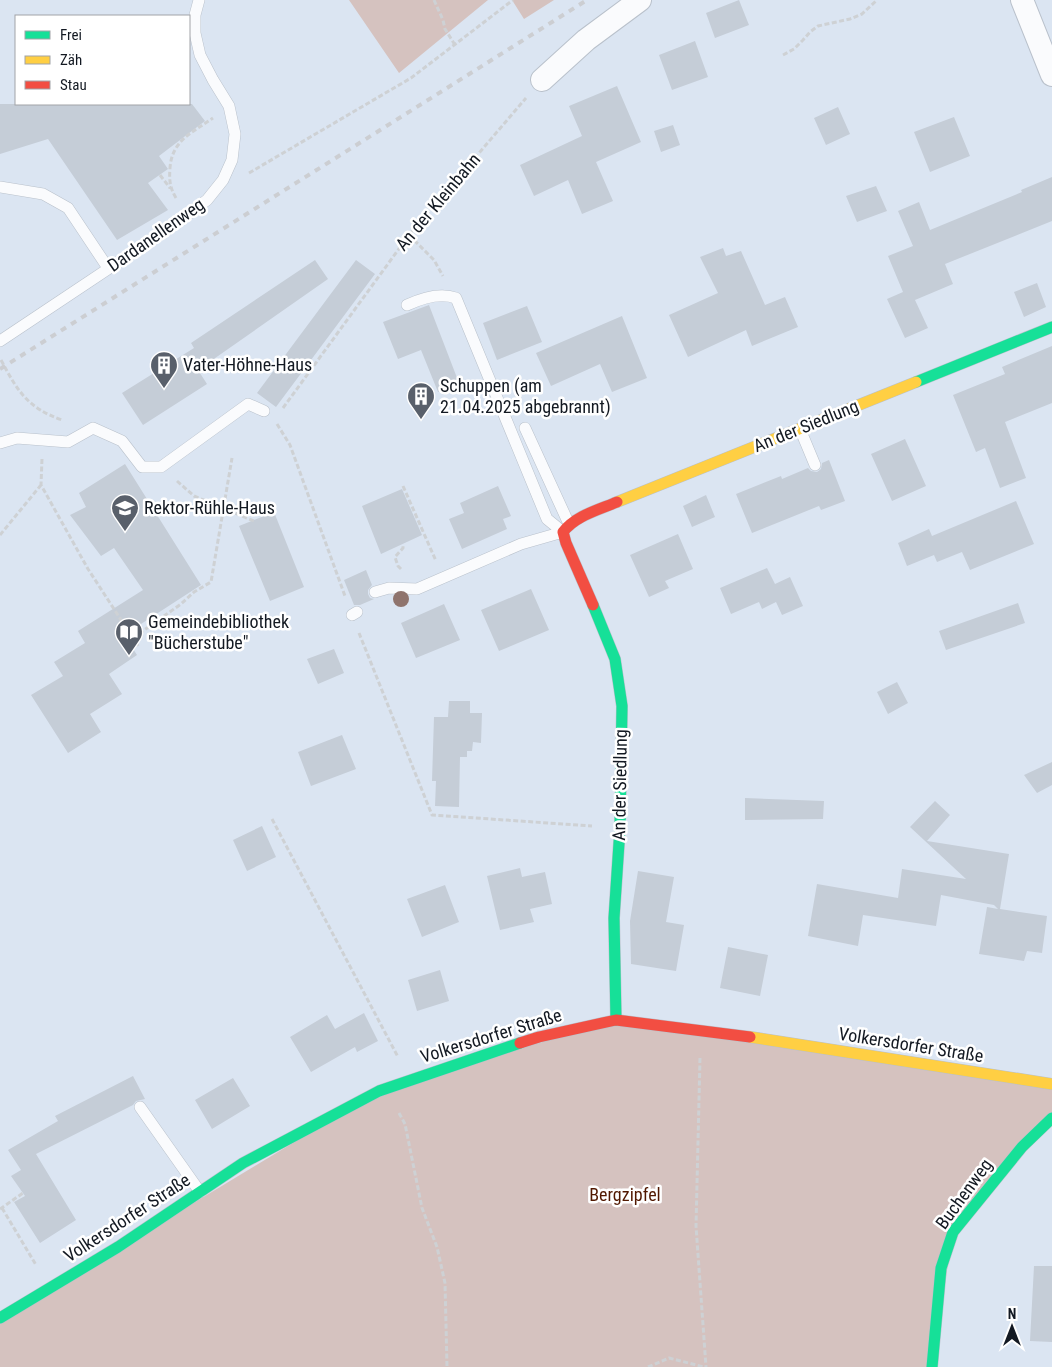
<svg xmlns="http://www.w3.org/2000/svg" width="1052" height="1367" font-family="'Roboto Condensed',sans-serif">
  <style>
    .green { fill: #d5c2bf }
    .building { fill: #c5cdd7 }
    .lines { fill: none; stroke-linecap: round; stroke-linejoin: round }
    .lane-casing { stroke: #b9c1cb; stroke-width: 12 }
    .street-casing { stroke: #b9c1cb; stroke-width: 24 }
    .fast-casing { stroke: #b9c1cb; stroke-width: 12 }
    .slow-casing { stroke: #b9c1cb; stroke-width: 12 }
    .jam-casing { stroke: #b9c1cb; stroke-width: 12 }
    .path { stroke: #ced1d4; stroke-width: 3; stroke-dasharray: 5 2.5; stroke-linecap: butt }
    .lane { stroke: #fafbfd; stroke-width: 11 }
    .street { stroke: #fafbfd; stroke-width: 22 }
    .fast { stroke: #16e098; stroke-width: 11 }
    .slow { stroke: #ffcf43; stroke-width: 11 }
    .jam { stroke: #f24e42; stroke-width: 11 }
    .rail { stroke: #ccced2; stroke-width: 4; stroke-dasharray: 6 6; stroke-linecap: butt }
    .tree { fill: #8f746d }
    .labels { text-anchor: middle; stroke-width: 5; stroke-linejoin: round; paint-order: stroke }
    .street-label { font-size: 18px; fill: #131922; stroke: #fff }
    .poi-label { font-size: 18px; fill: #131922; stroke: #fff; text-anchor: start }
    .park-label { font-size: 18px; fill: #511800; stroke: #fff }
  </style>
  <rect width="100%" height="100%" fill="#dbe5f2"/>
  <path class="green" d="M 349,0 L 488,0 L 399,73 Z
    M 512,0 L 554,0 L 524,19 Z
    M 616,1020 L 1052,1084 L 1052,1118 L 953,1232 L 932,1367 L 0,1367 L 0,1320 L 379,1091 Z"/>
  <path class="building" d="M 739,0 L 749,25 L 715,38 L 706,13 Z
    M 695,41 L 708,77 L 672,90 L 659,55 Z
    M 617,86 L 641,142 L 596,162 L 613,201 L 582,214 L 568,180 L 534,196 L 520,165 L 582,136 L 569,106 Z
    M 0,104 L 192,104 L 205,121 L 159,156 L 168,169 L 148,183 L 168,210 L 117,240 L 48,139 L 0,154 Z
    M 838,107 L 850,134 L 826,145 L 814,118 Z
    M 954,117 L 970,156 L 930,172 L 914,132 Z
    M 673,125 L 680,145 L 661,152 L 654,131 Z
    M 1052,177 L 1052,221 L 945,264 L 953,284 L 915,300 L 928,328 L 905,338 L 887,299 L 903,292 L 888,256 L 913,246 L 898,211 L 919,202 L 930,230 L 1022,192 L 1021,190 Z
    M 876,186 L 887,211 L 857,222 L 846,196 Z
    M 723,248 L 726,256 L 741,251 L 765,305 L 785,297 L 798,327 L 752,346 L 746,330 L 688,357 L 669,315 L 718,293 L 700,257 Z
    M 315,260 L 328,279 L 198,370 L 207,384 L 143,425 L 122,393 L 194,348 L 191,343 Z
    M 356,260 L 375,274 L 276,407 L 257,393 Z
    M 1037,283 L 1046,307 L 1024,317 L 1014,292 Z
    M 429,305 L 459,383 L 438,392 L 421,350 L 398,359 L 383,322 Z
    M 527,306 L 542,342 L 497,360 L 483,323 Z
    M 622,316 L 647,378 L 612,392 L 600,364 L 551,386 L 536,353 Z
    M 1052,346 L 1052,403 L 1005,422 L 1026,478 L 1000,488 L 985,448 L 976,452 L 953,395 L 1005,374 L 1002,367 Z
    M 905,439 L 926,486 L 892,501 L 871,454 Z
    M 829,460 L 845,501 L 821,510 L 819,506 L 752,533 L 736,494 L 781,476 L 782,479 L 808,468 L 811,471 L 817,472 L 821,469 L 822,463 Z
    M 125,464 L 201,585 L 124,635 L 137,655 L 109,674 L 122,694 L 90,714 L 101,732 L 68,753 L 31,695 L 63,676 L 54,662 L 85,643 L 78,631 L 143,590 L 114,548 L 101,556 L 70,515 L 86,507 L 79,493 Z
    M 498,486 L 511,516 L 503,519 L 507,529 L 462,549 L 449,519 L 464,513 L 460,503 Z
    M 402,489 L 422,535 L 381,554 L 362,506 Z
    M 706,495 L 715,517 L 692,527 L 683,506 Z
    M 1016,501 L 1034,544 L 970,570 L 962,552 L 937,562 L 934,555 L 907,566 L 898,543 L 929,529 L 932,536 Z
    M 274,512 L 304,587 L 270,601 L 239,526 Z
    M 678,534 L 693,569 L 665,581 L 669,588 L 649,597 L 630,555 Z
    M 767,568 L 775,584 L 790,577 L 803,606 L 782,615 L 776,602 L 762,609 L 759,602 L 731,614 L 720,588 Z
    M 366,570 L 372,585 L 368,590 L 368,594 L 370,598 L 374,599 L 360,605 L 354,605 L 344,580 Z
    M 531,589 L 549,630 L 499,651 L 481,610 Z
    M 1018,603 L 1025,623 L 946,650 L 939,631 Z
    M 444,604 L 460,640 L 416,658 L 401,623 Z
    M 334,649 L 344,673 L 318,684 L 307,659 Z
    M 897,682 L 908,703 L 888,714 L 877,692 Z
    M 449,701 L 470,701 L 470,713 L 482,713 L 481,743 L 473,742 L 472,751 L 467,751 L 467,757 L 460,757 L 459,807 L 435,806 L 436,781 L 432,781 L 434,717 L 448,717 Z
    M 342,735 L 356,769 L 311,786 L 298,752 Z
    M 1052,762 L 1052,785 L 1037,793 L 1024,775 Z
    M 745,798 L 824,801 L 823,819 L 745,820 Z
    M 935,801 L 950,815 L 927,841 L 1009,854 L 1000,909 L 1047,916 L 1042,953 L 1027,951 L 1024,961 L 979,954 L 987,907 L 998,909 L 994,905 L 941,895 L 936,926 L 863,915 L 858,946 L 808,936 L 817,884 L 898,898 L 902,869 L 966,879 L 910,827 Z
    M 262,826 L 276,857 L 247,871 L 233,840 Z
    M 520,868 L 522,877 L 545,872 L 552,904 L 530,909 L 534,922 L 500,930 L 487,876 Z
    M 638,871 L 674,877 L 666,922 L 684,925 L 676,971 L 631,964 L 630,921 Z
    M 445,885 L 459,922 L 422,937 L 407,899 Z
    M 728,947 L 768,955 L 760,996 L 720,988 Z
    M 440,970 L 449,1001 L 417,1011 L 408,980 Z
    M 364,1013 L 378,1041 L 357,1052 L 355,1047 L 311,1072 L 290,1037 L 327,1015 L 335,1029 Z
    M 133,1076 L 145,1099 L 136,1101 L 133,1105 L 36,1154 L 76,1220 L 40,1243 L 14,1202 L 25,1196 L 11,1176 L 21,1170 L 8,1150 L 58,1121 L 55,1116 Z
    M 233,1078 L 250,1106 L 212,1129 L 195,1100 Z
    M 1034,1266 L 1052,1266 L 1052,1342 L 1030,1341 Z"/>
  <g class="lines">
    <g class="lane-casing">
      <path id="lane" d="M 0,187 L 43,194 L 68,208 L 108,268
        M 407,305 C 422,298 440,292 456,298 L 547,519 L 563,532
        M 0,341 L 168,229 L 207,200 L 223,180 L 232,160 L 235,134 L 229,106 L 213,80 L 200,55 L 195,33 L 195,15 L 199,0
        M 525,428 L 569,524
        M 800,429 L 815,465
        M 0,443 L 17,438 L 68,442 L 93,428 L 122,441 L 142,467 L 161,467 L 248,404 L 264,411
        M 375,592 L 389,588 L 417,589 L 521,544 L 563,532
        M 352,615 L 357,612
        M 140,1107 L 200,1192"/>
    </g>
    <g class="street-casing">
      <path id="street" d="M 1022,0 L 1052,75
        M 542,80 L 586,40 L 640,0"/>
    </g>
    <g class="fast-casing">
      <path id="fast" d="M 916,382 L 1052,327
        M 593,605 L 615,659 L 622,706 L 620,828 L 614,918 L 616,1020
        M 0,1318 L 118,1247 L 243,1163 L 379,1091 L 520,1043
        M 932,1367 L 941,1268 L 953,1232 L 1022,1147 L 1052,1118"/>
    </g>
    <g class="slow-casing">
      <path id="slow" d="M 617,502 L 916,382
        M 750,1037 L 1052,1084"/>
    </g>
    <g class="jam-casing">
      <path id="jam" d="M 593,605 L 566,543 L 563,532 C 575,516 598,510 617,502
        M 520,1043 L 539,1037 L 616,1020 L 750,1037"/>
    </g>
    <path class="path" d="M 434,0 L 443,20 L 445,29 L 455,45
      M 783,55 L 794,49 L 803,40 L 810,32 L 818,26 L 850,19 L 862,14 L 877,0
      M 249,173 L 411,78 L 513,0
      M 160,175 L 170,188
      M 176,198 C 170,188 169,180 170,168 C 172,140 192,133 213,118
      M 409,235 L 434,260 L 443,276
      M 1,360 C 18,392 28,408 62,420
      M 283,408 L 409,235 L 526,98
      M 277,424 L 290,445 L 345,596
      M 42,459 L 41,485 L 88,569 L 138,646
      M 177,481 L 194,496 L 254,521
      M 403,486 L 436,561
      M 0,535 L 41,485
      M 401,569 L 398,566 L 395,557 L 403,548 L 403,544
      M 359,633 L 432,815 L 592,826
      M 133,638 L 181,604 L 194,592 L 211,582 L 232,458
      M 272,819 L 398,1057
      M 700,1058 L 696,1226 L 706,1367
      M 399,1113 L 405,1124 L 422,1208 L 437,1247 L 445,1283 L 447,1367
      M 2,1208 L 36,1265
      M 0,1209 L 23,1193
      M 648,1367 L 669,1358 L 704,1367"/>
    <use href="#lane" class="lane"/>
    <use href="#street" class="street"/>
    <use href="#fast" class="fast"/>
    <use href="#slow" class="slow"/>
    <use href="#jam" class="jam"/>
    <path class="rail" d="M 0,369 L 587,0"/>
  </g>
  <circle class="tree" cx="401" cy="599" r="8"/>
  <defs>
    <g id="building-pin" transform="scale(1.4375)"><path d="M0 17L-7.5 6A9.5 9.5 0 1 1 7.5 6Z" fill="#59606b" stroke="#fff"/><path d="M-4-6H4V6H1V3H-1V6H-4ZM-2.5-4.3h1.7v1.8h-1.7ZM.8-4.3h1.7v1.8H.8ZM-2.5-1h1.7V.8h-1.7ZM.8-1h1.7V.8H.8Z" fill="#fff"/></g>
    <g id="school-pin" transform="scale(1.4375)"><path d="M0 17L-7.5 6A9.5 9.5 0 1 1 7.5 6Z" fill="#59606b" stroke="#fff"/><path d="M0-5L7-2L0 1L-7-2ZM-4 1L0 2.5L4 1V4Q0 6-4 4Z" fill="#fff"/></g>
    <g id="library-pin" transform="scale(1.4375)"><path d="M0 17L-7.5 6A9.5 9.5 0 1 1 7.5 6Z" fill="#59606b" stroke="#fff"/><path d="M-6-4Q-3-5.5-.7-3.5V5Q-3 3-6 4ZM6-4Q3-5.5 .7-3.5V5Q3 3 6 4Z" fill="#fff"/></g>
  </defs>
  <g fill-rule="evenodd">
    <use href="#building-pin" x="164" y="365"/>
    <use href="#building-pin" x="421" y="396"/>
    <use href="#school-pin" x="125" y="508"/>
    <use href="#library-pin" x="129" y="632"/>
  </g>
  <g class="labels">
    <g class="street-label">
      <text transform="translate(438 202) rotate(-50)" y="6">An der Kleinbahn</text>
      <text transform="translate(156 235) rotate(-35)" y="6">Dardanellenweg</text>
      <text transform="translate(806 426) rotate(-22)" y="6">An der Siedlung</text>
      <text transform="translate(620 785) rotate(-89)" y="6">An der Siedlung</text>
      <text transform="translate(491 1036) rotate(-17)" y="6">Volkersdorfer Straße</text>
      <text transform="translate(911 1045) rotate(9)" y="6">Volkersdorfer Straße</text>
      <text transform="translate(964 1194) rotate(-54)" y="6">Buchenweg</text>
      <text transform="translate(127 1218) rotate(-33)" y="6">Volkersdorfer Straße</text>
    </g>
    <g class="poi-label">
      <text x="183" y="371">Vater-Höhne-Haus</text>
      <text x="440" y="392">Schuppen (am<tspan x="440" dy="21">21.04.2025 abgebrannt)</tspan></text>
      <text x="144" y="514">Rektor-Rühle-Haus</text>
      <text x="148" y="628">Gemeindebibliothek<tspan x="148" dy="21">"Bücherstube"</tspan></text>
    </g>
    <g class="park-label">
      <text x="625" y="1201">Bergzipfel</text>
    </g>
  </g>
  <rect x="15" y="15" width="175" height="90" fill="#ffffff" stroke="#a1a3a7"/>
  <rect x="25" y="31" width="25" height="8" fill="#16e098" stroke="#a1a3a7"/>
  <text x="60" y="40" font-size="15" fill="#131922">Frei</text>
  <rect x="25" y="56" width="25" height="8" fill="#ffcf43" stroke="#a1a3a7"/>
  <text x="60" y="65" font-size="15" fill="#131922">Zäh</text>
  <rect x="25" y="81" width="25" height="8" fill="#f24e42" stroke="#a1a3a7"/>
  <text x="60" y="90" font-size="15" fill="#131922">Stau</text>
  <g transform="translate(1012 1327)" stroke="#ffffff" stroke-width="4" paint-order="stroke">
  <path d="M0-4L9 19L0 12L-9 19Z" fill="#131922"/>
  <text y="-8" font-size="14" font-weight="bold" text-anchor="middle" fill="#131922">N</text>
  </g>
</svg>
